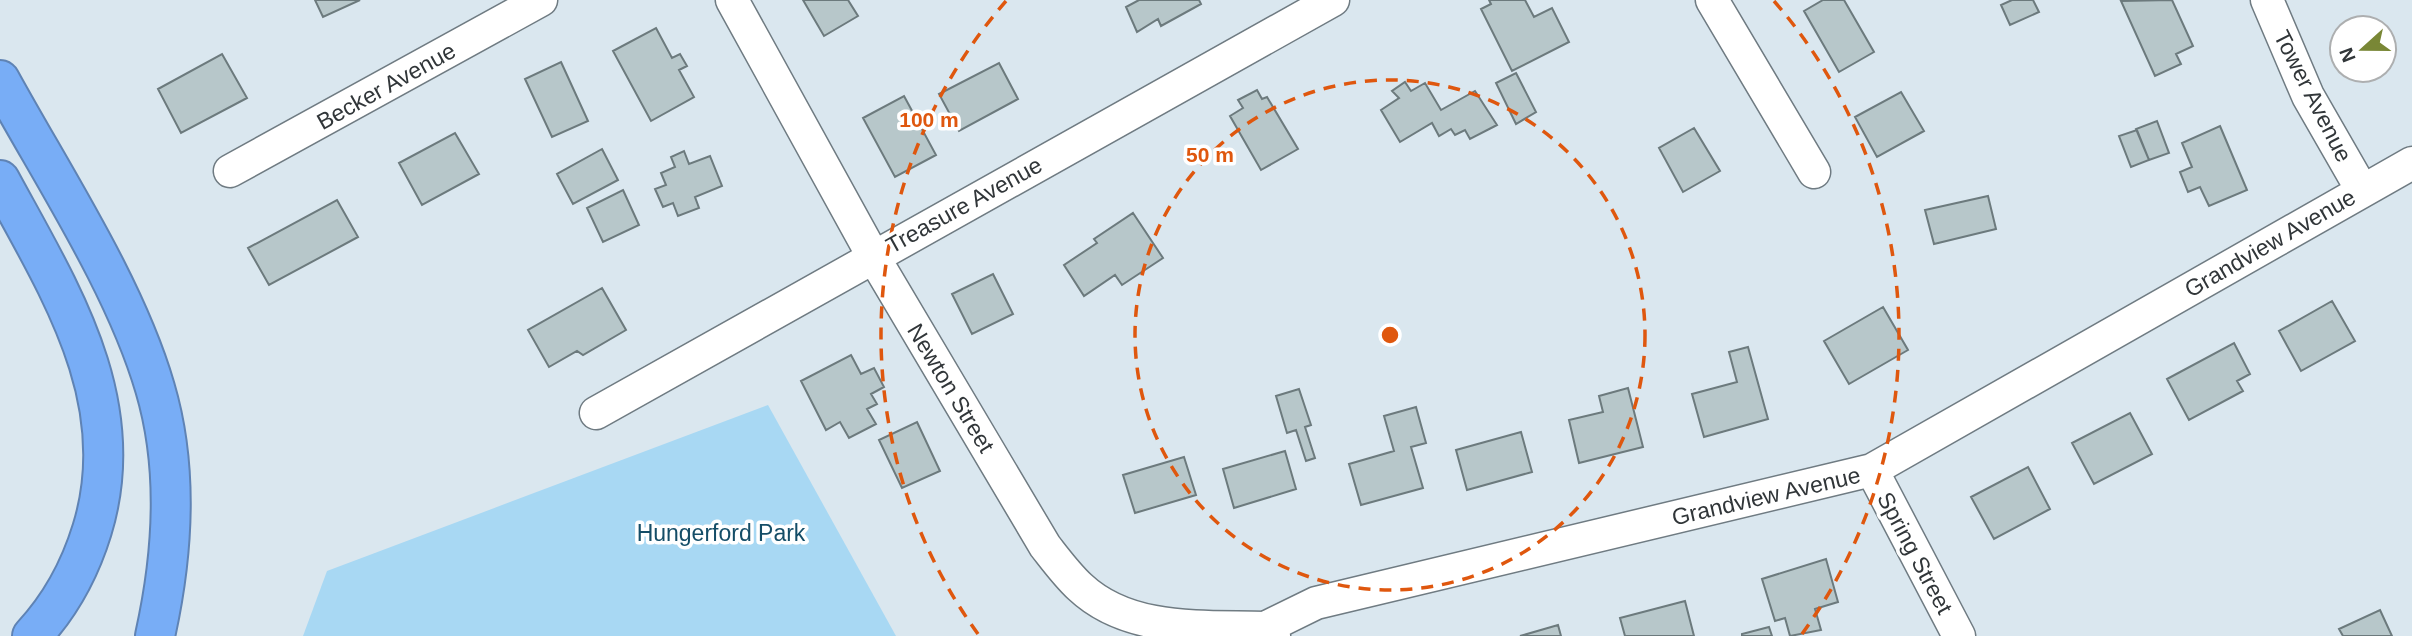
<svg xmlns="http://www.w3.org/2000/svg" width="2412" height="636" font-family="Helvetica,sans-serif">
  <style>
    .green { fill: #a8d8f3 }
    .building { fill: #b7c7ca; stroke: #6c7a7d; stroke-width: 2 }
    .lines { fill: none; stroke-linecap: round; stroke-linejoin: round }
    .minor-casing { stroke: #6f7b82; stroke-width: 35 }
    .motorway-casing { stroke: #5f83b4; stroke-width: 42 }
    .minor { stroke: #fff; stroke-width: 32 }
    .motorway { stroke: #78adf6; stroke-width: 38 }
    .ring { fill: none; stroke: #df570e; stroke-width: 3.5; stroke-dasharray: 12 9 }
    .labels { text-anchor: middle; stroke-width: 7; stroke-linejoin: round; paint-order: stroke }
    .street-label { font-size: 23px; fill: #313639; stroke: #fff }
    .park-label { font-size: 23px; fill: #144d67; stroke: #fff }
    .centre { fill: #df570e; stroke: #fff; stroke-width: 3.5 }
    .ring-label { font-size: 21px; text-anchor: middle; font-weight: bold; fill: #df570e; stroke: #fff; stroke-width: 7; stroke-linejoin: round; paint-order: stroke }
  </style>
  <rect width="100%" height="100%" fill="#dae7ef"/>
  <path class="green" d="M 768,405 L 896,636 L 303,636 L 327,571 Z"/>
  <path class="building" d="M 315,0 L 360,0 L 323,17 Z
    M 803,0 L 848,0 L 858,16 L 824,36 Z
    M 1139,0 L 1199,0 L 1201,4 L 1161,26 L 1158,19 L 1137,32 L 1126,7 Z
    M 1489,0 L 1525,0 L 1534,17 L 1552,8 L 1569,42 L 1512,71 L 1481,9 L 1491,4 Z
    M 1823,0 L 1844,0 L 1874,52 L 1839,72 L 1804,11 Z
    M 2012,0 L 2033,0 L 2039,12 L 2010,25 L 2001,5 Z
    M 2172,0 L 2193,46 L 2176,54 L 2181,64 L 2155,76 L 2121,1 Z
    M 656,28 L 672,58 L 680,54 L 687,66 L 679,70 L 694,97 L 651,121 L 613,51 Z
    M 222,54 L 247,98 L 181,133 L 158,89 Z
    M 561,62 L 588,121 L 552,137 L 525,79 Z
    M 999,63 L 1018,99 L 959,131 L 939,94 Z
    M 1516,73 L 1536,112 L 1516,124 L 1496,83 Z
    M 1405,82 L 1411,91 L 1425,83 L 1441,110 L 1475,91 L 1497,125 L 1470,139 L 1465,130 L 1455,135 L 1451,129 L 1439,136 L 1432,123 L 1400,142 L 1381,110 L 1399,98 L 1392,91 Z
    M 1257,90 L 1262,99 L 1267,97 L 1298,149 L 1261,170 L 1230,116 L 1243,108 L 1238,100 Z
    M 1901,92 L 1924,131 L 1877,157 L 1855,117 Z
    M 904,96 L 936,155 L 895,177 L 863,118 Z
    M 2157,121 L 2169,153 L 2149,160 L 2136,129 Z
    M 2220,126 L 2247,190 L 2209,206 L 2200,187 L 2188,192 L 2180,172 L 2192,167 L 2182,143 Z
    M 1694,128 L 1720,171 L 1683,192 L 1659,148 Z
    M 2137,130 L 2149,160 L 2131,167 L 2119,136 Z
    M 455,133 L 479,174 L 422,205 L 399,163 Z
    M 602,149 L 618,180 L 573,204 L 557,174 Z
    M 684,151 L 689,164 L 710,156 L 722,186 L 695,197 L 699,208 L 678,216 L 673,203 L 663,207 L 655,189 L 666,185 L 661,173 L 675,167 L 671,157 Z
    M 623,190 L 639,225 L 603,242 L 587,208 Z
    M 1988,196 L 1996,229 L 1934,244 L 1925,210 Z
    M 337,200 L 358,237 L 269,285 L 248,248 Z
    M 1133,213 L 1163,258 L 1122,285 L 1115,275 L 1084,296 L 1064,265 L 1097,243 L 1094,239 Z
    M 993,274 L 1013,314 L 972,334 L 952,294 Z
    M 602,288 L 626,330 L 583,355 L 577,351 L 549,367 L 528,330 Z
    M 2332,301 L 2355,341 L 2301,371 L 2279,331 Z
    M 1883,307 L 1908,350 L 1849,384 L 1824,341 Z
    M 2234,343 L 2250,374 L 2237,381 L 2243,391 L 2189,420 L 2167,379 Z
    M 1748,347 L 1768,419 L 1704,437 L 1692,394 L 1737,382 L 1729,352 Z
    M 851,355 L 861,374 L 874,368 L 884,387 L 871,394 L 877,404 L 867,409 L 876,424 L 849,438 L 840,422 L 826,430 L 801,381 Z
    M 1628,388 L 1643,447 L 1579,463 L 1569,420 L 1603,412 L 1599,396 Z
    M 1299,389 L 1311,425 L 1305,427 L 1315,458 L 1306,461 L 1296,430 L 1287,433 L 1276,396 Z
    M 1416,407 L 1426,443 L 1411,447 L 1423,488 L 1361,505 L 1349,464 L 1394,451 L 1384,416 Z
    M 2130,413 L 2152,454 L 2094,484 L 2072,443 Z
    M 917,422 L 940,471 L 902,488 L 879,440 Z
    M 1521,432 L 1532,472 L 1467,490 L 1456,450 Z
    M 1285,451 L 1296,489 L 1234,508 L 1223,469 Z
    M 1184,457 L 1196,495 L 1135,513 L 1123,475 Z
    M 2028,467 L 2050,509 L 1994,539 L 1971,497 Z
    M 1826,559 L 1838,602 L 1815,609 L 1821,630 L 1790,636 L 1785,618 L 1775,621 L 1762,579 Z
    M 1685,601 L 1694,636 L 1625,636 L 1620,618 Z
    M 2380,610 L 2392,636 L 2343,636 L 2339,629 Z
    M 1558,625 L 1561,636 L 1520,636 Z
    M 1769,627 L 1772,636 L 1742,636 L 1742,634 Z"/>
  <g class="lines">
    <g class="minor-casing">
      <path id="minor" d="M 732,0 L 873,256 L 1045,546 C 1056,560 1067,575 1080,587 C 1129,633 1203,626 1265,628 L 1274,636
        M 1712,0 L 1814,172
        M 2267,0 L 2308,96 L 2362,190
        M 230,171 L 541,0
        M 596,413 L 1333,0
        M 1872,470 L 1959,636
        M 1265,628 L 1316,603 L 1872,470 L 2412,163"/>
    </g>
    <g class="motorway-casing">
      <path id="motorway" d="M 0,80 C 52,175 125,285 155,388 C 179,469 173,555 155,636
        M 0,180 C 59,289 132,401 92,530 C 80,569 60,606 32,636"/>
    </g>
    <use href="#minor" class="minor"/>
    <use href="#motorway" class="motorway"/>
  </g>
  <g class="ring">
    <circle cx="1390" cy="335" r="255"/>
    <path d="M978 634A509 509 0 0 1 1006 1M1774 1A509 509 0 0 1 1802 634"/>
  </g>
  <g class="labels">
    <g class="street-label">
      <text transform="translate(386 86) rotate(-29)" y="8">Becker Avenue</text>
      <text transform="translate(2313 96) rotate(63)" y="8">Tower Avenue</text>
      <text transform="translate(964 205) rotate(-29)" y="8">Treasure Avenue</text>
      <text transform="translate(2270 243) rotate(-30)" y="8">Grandview Avenue</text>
      <text transform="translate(951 388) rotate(59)" y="8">Newton Street</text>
      <text transform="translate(1766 496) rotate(-13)" y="8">Grandview Avenue</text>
      <text transform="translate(1915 553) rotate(62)" y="8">Spring Street</text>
    </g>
    <g class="park-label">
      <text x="721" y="541">Hungerford Park</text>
    </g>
  </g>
  <circle cx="1390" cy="335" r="10" class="centre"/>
  <g class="ring-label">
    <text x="929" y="127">100 m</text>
    <text x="1210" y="162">50 m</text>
  </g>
  <g transform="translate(2363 49) rotate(249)"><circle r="33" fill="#ffffff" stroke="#adafb0" stroke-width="2"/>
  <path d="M0-5L12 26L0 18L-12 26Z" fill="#798736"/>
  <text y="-10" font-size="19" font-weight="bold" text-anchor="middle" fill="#313639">N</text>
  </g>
</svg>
